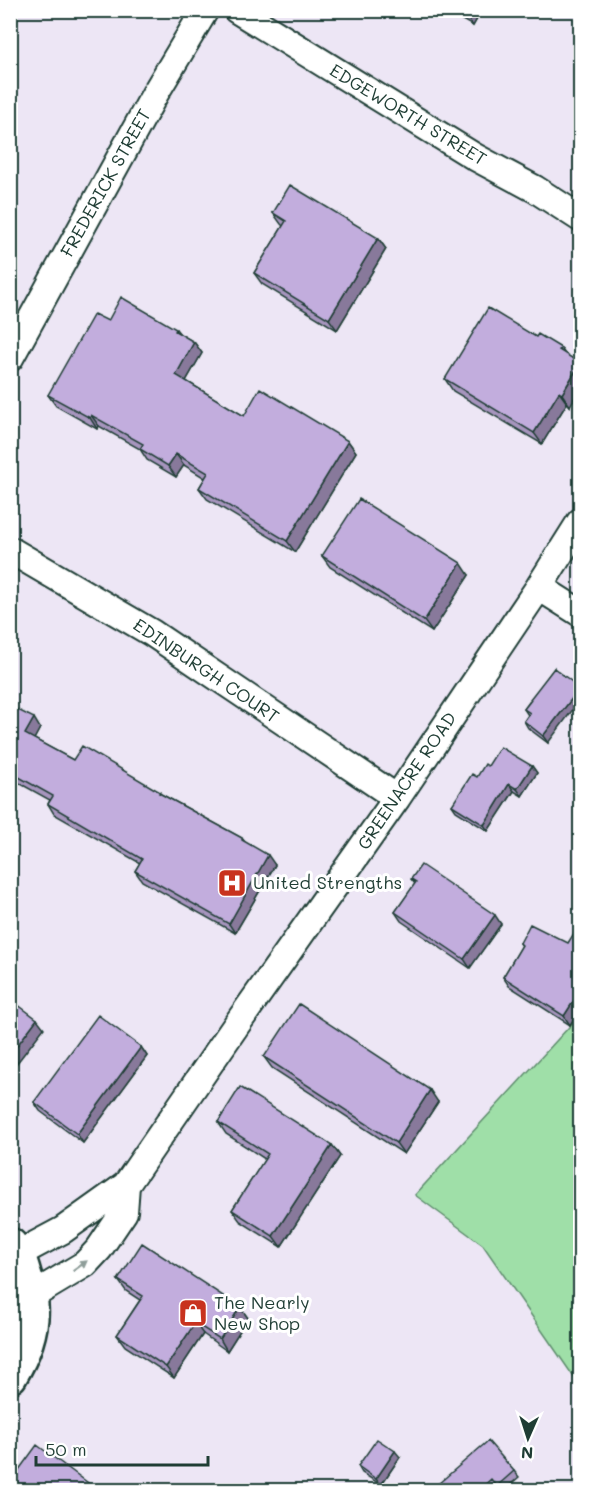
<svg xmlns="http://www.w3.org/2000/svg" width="591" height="1501" font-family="Mali,sans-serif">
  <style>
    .green { fill: #9fdfa8; stroke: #5f8e6e; stroke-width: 1.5 }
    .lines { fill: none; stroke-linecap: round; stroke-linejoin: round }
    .street-casing { stroke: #1f3d34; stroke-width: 30 }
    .secondary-casing { stroke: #1f3d34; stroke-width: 38 }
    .street { stroke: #fff; stroke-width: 26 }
    .secondary { stroke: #fff; stroke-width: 33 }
    .wall { fill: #a795be; stroke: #1f3d34; stroke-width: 1.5 }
    .shaded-wall { fill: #88799b; stroke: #1f3d34; stroke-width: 1.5 }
    .building { fill: #c2addd; stroke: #1f3d34; stroke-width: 1.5 }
    .oneway { fill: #8f9e9a }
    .labels { text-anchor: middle; stroke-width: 6; stroke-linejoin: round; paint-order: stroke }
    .street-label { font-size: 18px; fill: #1f3d34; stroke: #fff }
    .poi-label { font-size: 18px; fill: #1f3d34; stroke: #fff; text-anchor: start }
  </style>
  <rect width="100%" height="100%" fill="#ede6f5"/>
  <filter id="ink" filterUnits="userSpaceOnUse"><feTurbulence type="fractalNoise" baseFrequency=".0167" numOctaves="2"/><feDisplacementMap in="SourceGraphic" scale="12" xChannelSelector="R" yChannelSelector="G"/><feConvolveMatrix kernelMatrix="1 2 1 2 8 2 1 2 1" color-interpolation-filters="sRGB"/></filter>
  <g filter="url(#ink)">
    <path class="green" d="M 580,1015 L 580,1386 L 483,1245 L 415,1195 Z"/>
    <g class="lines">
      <g class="street-casing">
        <path id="street" d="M 237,10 L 475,157 L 535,189 L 580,218
          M 10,358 L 156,92 L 205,10
          M 10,550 L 152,633 L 397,798
          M 539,587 L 580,613
          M 18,1254 L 63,1230 L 126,1185 L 237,1024 L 397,798 L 539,587 L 580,522
          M 30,1297 L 85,1264 L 99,1249 L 124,1212 L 126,1185"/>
      </g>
      <g class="secondary-casing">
        <path id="secondary" d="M 10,1245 C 18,1254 21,1263 24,1274 C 26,1281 29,1289 30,1297 C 35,1324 24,1353 10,1376"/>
      </g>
      <use href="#street" class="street"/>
      <use href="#secondary" class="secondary"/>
    </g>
    <path class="wall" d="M 444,10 L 482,10 L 473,26 Z
      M 273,213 L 378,238 L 386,249 L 337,330 L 262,284 L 254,273 L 283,226 L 281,224 Z
      M 108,321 L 176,329 L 180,334 L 194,342 L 202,353 L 186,381 L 244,416 L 348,441 L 356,452 L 295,552 L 207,499 L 199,488 L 205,478 L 184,465 L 176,477 L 147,460 L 140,449 L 99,426 L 97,429 L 56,406 L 48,395 Z
      M 536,337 L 561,348 L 565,354 L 570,406 L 567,403 L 542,444 L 453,391 L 445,379 Z
      M 322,556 L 469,575 L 432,632 L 330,567 Z
      M 554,668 L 548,743 L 528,728 L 524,721 L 528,715 L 524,709 Z
      M 10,706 L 40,728 L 34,739 L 73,760 L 161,794 L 242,838 L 245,842 L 275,865 L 235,933 L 142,881 L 135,871 L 140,863 L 54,814 L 48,804 L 50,800 L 10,778 Z
      M 488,766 L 532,766 L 537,773 L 522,796 L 514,791 L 488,831 L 456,811 L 452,805 Z
      M 411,879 L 501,924 L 470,968 L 401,921 L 395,912 L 415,884 Z
      M 580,933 L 580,1008 L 570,1025 L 509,986 L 503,977 L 522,946 L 520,943 L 568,943 Z
      M 141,1047 L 147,1056 L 83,1143 L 40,1111 L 34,1102 Z
      M 264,1057 L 438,1102 L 404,1154 L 272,1068 Z
      M 218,1122 L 332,1145 L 340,1156 L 281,1247 L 240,1221 L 232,1210 L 265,1159 L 226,1134 Z
      M 118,1280 L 240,1307 L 248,1318 L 227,1351 L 203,1334 L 174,1378 L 125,1346 L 117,1335 L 140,1300 L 126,1291 Z
      M 400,1457 L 381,1485 L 362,1473 L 358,1466 Z
      M 514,1471 L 519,1477 L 503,1491 L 500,1491 L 495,1485 L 489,1491 L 425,1491 Z"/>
    <path class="shaded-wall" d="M 467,10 L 482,10 L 473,26 L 465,15 Z
      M 378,238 L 386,249 L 337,330 L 329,319 Z
      M 194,342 L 202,353 L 183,386 L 176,375 Z
      M 580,364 L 580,388 L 570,406 L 562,394 Z
      M 559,392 L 567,403 L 542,444 L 534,433 Z
      M 91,415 L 99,426 L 97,429 L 90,418 Z
      M 348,441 L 356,452 L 295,552 L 287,541 Z
      M 176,454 L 184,465 L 176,477 L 168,466 Z
      M 461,563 L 469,575 L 432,632 L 424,621 Z
      M 580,688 L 580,700 L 548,743 L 543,736 Z
      M 34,718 L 40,728 L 32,743 L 25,734 Z
      M 532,766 L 537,773 L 522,796 L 517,789 Z
      M 509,784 L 514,791 L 488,831 L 484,825 Z
      M 268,855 L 275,865 L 235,933 L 229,924 Z
      M 495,915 L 501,924 L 470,968 L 464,959 Z
      M 580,991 L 580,1008 L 570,1025 L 564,1016 Z
      M 37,1019 L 44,1028 L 10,1072 L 10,1055 Z
      M 141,1047 L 147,1056 L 83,1143 L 77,1134 Z
      M 430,1090 L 438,1102 L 404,1154 L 396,1143 Z
      M 332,1145 L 340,1156 L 281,1247 L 273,1236 Z
      M 240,1307 L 248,1318 L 227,1351 L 220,1339 Z
      M 195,1323 L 203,1334 L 174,1378 L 166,1367 Z
      M 395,1451 L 400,1457 L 381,1485 L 376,1479 Z"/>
    <path class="building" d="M 456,10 L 467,10 L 465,15 Z
      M 290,185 L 378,238 L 329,319 L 254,273 L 286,221 L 273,213 Z
      M 121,297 L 176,329 L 175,331 L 194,342 L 176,375 L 244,416 L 260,388 L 348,441 L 287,541 L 199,488 L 208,473 L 176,454 L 168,466 L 140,449 L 143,444 L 91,415 L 90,418 L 48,395 L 94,314 L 108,321 Z
      M 488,308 L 536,337 L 538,334 L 561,348 L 559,350 L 580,363 L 562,394 L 559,392 L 534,433 L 445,379 Z
      M 359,499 L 461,563 L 424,621 L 322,556 Z
      M 554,668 L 580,688 L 543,736 L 524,721 L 530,713 L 524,709 L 531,700 L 530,699 Z
      M 10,706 L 34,718 L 25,734 L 73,760 L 82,746 L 160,792 L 159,793 L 242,838 L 242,840 L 268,855 L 229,924 L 135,871 L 142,859 L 48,804 L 53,796 L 10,772 Z
      M 500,747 L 532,766 L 517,789 L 509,784 L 484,825 L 452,805 L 472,774 L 477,777 L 485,764 L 488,766 Z
      M 421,865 L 495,915 L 464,959 L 395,912 L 416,882 L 411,879 Z
      M 530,924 L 568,943 L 576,930 L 580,933 L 580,991 L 564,1016 L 503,977 L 522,945 L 520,943 Z
      M 10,999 L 37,1019 L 10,1055 Z
      M 299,1004 L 430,1090 L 396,1143 L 264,1057 Z
      M 98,1015 L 141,1047 L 77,1134 L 34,1102 Z
      M 240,1087 L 332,1145 L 273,1236 L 232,1210 L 268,1154 L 218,1122 Z
      M 142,1243 L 240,1307 L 220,1339 L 195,1323 L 166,1367 L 117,1335 L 143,1296 L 118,1280 Z
      M 377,1439 L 395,1451 L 376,1479 L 358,1466 Z
      M 488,1441 L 514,1471 L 497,1486 L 491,1479 L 478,1491 L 425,1491 L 429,1487 L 431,1490 Z
      M 37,1445 L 99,1491 L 11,1491 L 10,1482 Z"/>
    <defs><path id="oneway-solid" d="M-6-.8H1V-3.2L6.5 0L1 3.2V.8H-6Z" transform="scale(1.5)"/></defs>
    <use class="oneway" href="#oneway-solid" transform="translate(80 1266) rotate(-36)"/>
  </g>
  <defs>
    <g id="hospital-square" transform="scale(1.5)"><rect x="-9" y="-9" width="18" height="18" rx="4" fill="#c8321e" stroke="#fff"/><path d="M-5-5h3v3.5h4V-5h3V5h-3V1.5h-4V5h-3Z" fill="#fff"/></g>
    <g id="shop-square" transform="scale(1.5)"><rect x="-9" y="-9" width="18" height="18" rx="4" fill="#c8321e" stroke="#fff"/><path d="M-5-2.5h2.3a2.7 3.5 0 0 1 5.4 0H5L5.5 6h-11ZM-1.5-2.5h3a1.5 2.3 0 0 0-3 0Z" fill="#fff"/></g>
  </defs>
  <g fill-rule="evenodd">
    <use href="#hospital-square" x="232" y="883"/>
    <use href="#shop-square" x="193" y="1313"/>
  </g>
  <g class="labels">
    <g class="street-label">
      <text transform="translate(408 115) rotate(31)" y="6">EDGEWORTH STREET</text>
      <text transform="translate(106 183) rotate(-61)" y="6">FREDERICK STREET</text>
      <text transform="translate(206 671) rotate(34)" y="6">EDINBURGH COURT</text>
      <text transform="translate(407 781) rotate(-56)" y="6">GREENACRE ROAD</text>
    </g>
    <g class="poi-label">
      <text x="253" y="889">United Strengths</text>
      <text x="214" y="1309">The Nearly<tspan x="214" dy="21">New Shop</tspan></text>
    </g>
  </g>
  <rect width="591" height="1501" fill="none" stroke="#fff" stroke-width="36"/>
  <rect x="18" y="18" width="555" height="1465" fill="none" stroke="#1f3d34" stroke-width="2" filter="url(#ink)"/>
  <g transform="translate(528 1438) rotate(183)" stroke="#ffffff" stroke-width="4.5" paint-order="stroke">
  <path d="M0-4.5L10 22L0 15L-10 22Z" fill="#1f3d34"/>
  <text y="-9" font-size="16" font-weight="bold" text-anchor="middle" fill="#1f3d34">N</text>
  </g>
  <path d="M36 1456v9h172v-9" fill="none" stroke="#1f3d34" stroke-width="3"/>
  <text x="45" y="1456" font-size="18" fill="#1f3d34" stroke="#ffffff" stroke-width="4.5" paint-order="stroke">50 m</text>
</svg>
